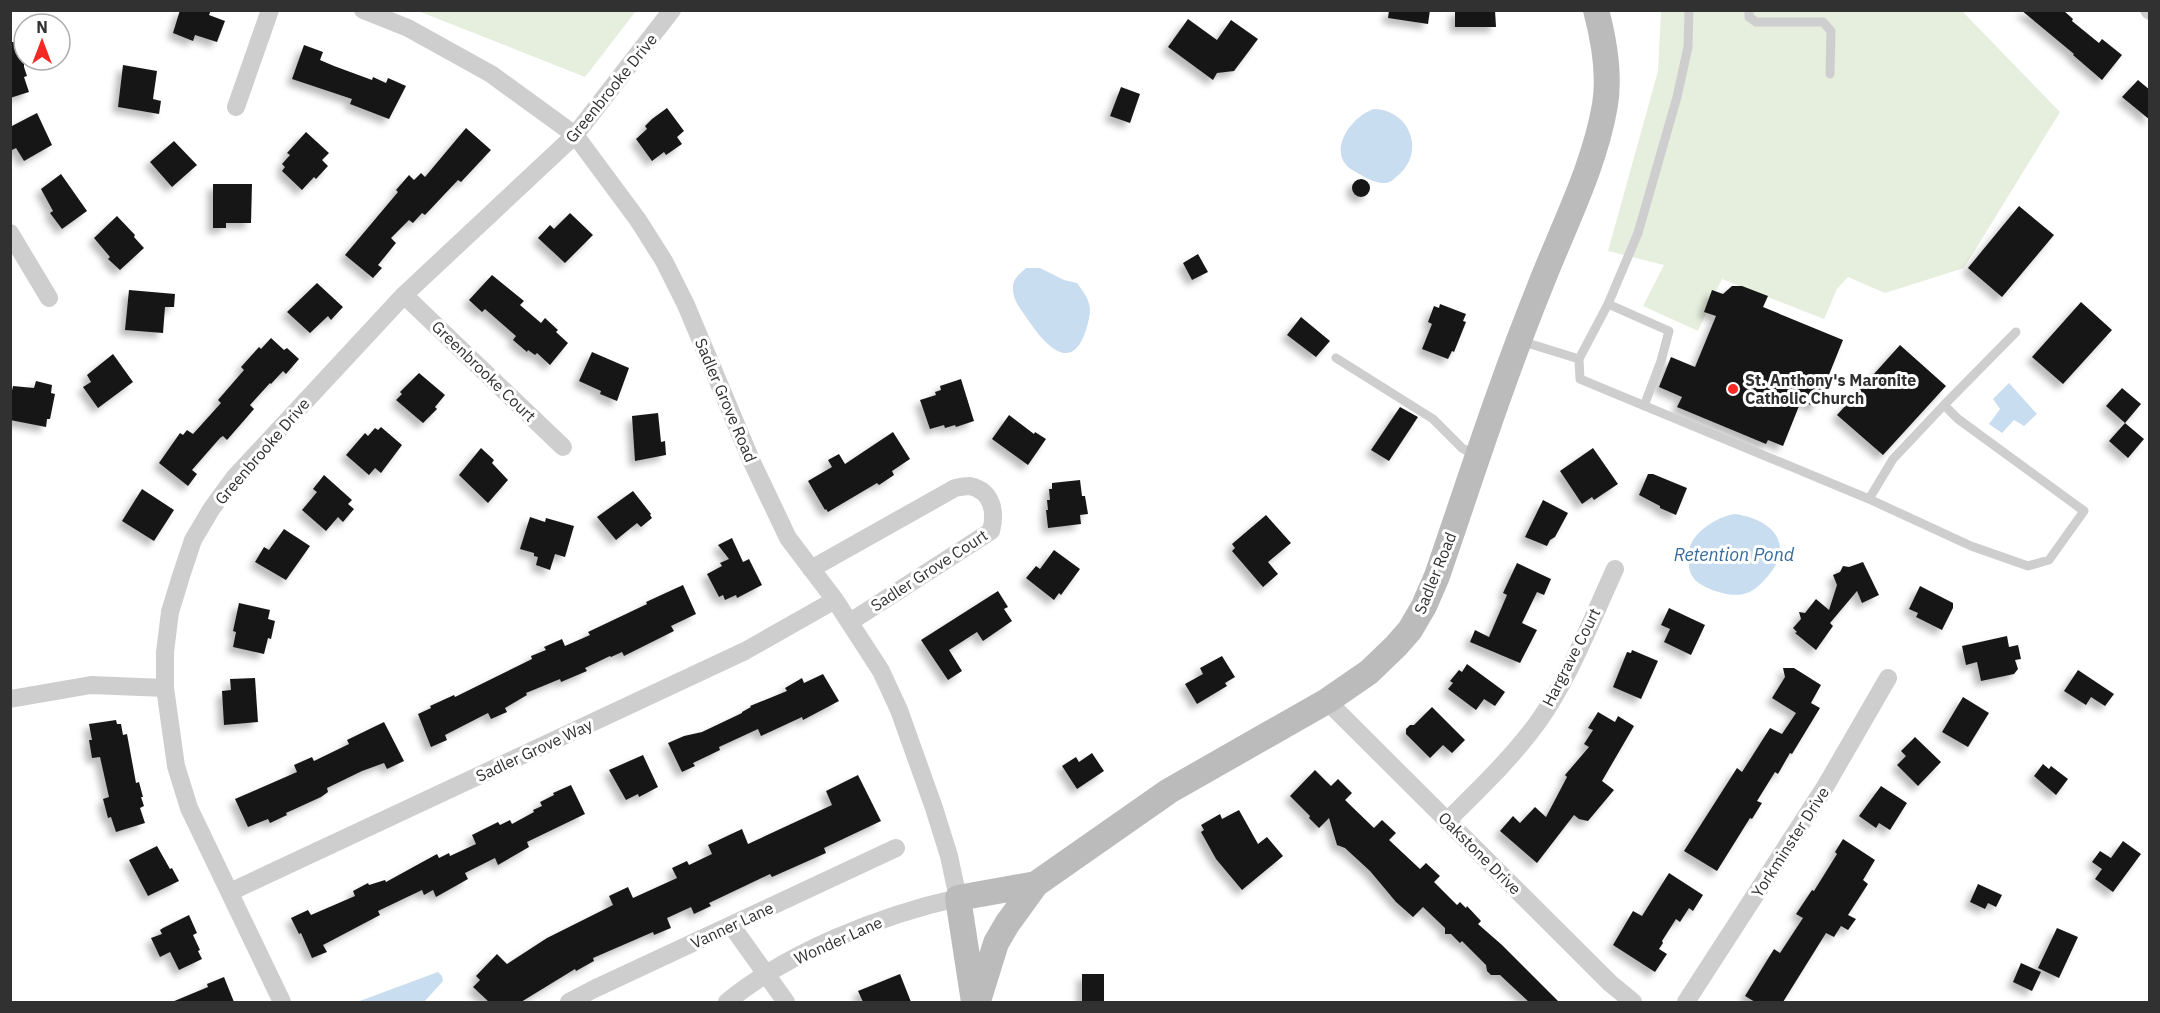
<svg xmlns="http://www.w3.org/2000/svg" width="2160" height="1013" font-family="'IBM Plex Sans',sans-serif">
  <style>
    .green { fill: #e6efde }
    .water { fill: #c9ddf0 }
    .building { fill: #181818; filter: url(#shadow) }
    .lines { fill: none; stroke-linecap: round; stroke-linejoin: round }
    .lane { stroke: #cecece; stroke-width: 9 }
    .street { stroke: #cecece; stroke-width: 18 }
    .secondary { stroke: #bbb; stroke-width: 26 }
    .poi-dot { fill: #f62a25; stroke: #fff; stroke-width: 2 }
    .labels { text-anchor: middle; stroke-width: 6; stroke-linejoin: round; paint-order: stroke }
    .street-label { font-size: 16px; fill: #313131; stroke: #fff }
    .poi-label { font-size: 16px; font-weight: bold; fill: #313131; stroke: #fff; text-anchor: start }
    .water-label { font-size: 18px; font-style: italic; fill: #366b9d; stroke: #fff }
  </style>
  <defs>
    <filter id="shadow"><feDropShadow dx="-5.5" dy="5.5" stdDeviation="3" flood-color="#0004"/></filter>
  </defs>
  <rect width="100%" height="100%" fill="#fff"/>
  <path class="green" d="M 418,11 L 636,11 L 585,77 Z
    M 1661,11 L 1962,11 L 2060,112 L 1964,268 L 1885,293 L 1848,277 L 1837,289 L 1824,319 L 1722,279 L 1698,331 L 1643,306 L 1664,265 L 1608,251 L 1658,71 Z"/>
  <path class="water" d="M 1374,109 C 1412,110 1426,155 1396,177 C 1392,181 1389,183 1384,183 C 1373,183 1363,176 1354,171 C 1324,154 1351,116 1374,109 Z
    M 1026,268 L 1040,268 L 1064,280 L 1077,283 C 1091,302 1093,307 1086,330 C 1071,376 1044,343 1028,320 C 1021,309 1012,300 1013,287 C 1013,278 1020,274 1026,268 Z
    M 2009,383 L 2037,414 L 2024,426 L 2014,420 L 2002,433 L 1989,424 L 2000,409 L 1993,399 Z
    M 1735,514 C 1771,519 1796,543 1768,576 C 1763,582 1755,590 1747,593 C 1733,598 1714,592 1702,585 C 1694,581 1688,572 1689,563 C 1689,557 1688,550 1691,544 C 1698,529 1719,516 1735,514 Z
    M 438,972 L 442,976 L 443,981 L 424,1002 L 357,1002 Z"/>
  <path class="building" d="M 180,10 L 211,10 L 209,15 L 225,21 L 217,42 L 195,35 L 193,41 L 173,33 Z
    M 1389,10 L 1430,10 L 1428,24 L 1388,18 Z
    M 1455,10 L 1495,10 L 1496,27 L 1455,27 Z
    M 2021,10 L 2063,10 L 2073,19 L 2072,21 L 2099,43 L 2102,39 L 2122,55 L 2102,80 L 2073,55 L 2074,54 Z
    M 1188,19 L 1217,40 L 1231,20 L 1258,39 L 1234,71 L 1217,73 L 1213,80 L 1168,47 Z
    M 10,42 L 14,42 L 17,52 L 24,50 L 24,67 L 27,76 L 24,77 L 29,92 L 10,98 Z
    M 304,45 L 323,52 L 320,60 L 334,66 L 372,80 L 373,77 L 386,83 L 388,78 L 406,86 L 389,119 L 350,104 L 352,99 L 292,79 Z
    M 123,65 L 157,71 L 153,99 L 161,101 L 159,114 L 118,107 Z
    M 2138,80 L 2150,90 L 2150,120 L 2122,97 Z
    M 1121,87 L 1140,94 L 1130,123 L 1110,116 Z
    M 667,108 L 684,131 L 677,137 L 682,144 L 666,155 L 664,152 L 652,161 L 636,139 L 647,129 L 645,126 L 652,119 Z
    M 37,113 L 52,145 L 24,161 L 16,148 L 10,151 L 10,127 Z
    M 466,128 L 491,150 L 461,182 L 458,180 L 425,215 L 422,213 L 413,223 L 409,220 L 391,238 L 396,243 L 378,265 L 382,268 L 373,278 L 345,255 L 398,192 L 396,190 L 409,175 L 414,180 L 421,173 L 425,177 Z
    M 306,132 L 329,153 L 322,160 L 328,166 L 316,179 L 314,177 L 302,190 L 282,171 L 285,167 L 282,164 L 290,155 L 287,153 Z
    M 174,141 L 197,165 L 172,187 L 150,162 Z
    M 61,174 L 87,211 L 62,229 L 50,213 L 53,211 L 41,189 Z
    M1352 188a9 9 0 1 1 18 0a9 9 0 1 1-18 0Z
    M 213,184 L 252,184 L 251,223 L 226,223 L 226,228 L 213,228 Z
    M 2019,206 L 2054,235 L 2002,297 L 1968,268 Z
    M 570,213 L 593,235 L 565,263 L 538,238 L 550,225 L 554,229 Z
    M 117,216 L 135,235 L 134,237 L 144,248 L 120,270 L 108,259 L 110,257 L 94,238 Z
    M 1198,254 L 1208,272 L 1192,280 L 1183,263 Z
    M 492,275 L 524,301 L 520,305 L 541,323 L 545,318 L 558,330 L 556,332 L 568,343 L 550,365 L 537,353 L 535,355 L 528,350 L 527,352 L 513,340 L 516,336 L 485,309 L 482,312 L 469,300 Z
    M 317,283 L 343,307 L 331,320 L 328,316 L 310,333 L 287,312 Z
    M 1732,286 L 1742,286 L 1768,296 L 1763,307 L 1843,340 L 1816,407 L 1801,401 L 1783,446 L 1768,440 L 1766,444 L 1677,407 L 1682,397 L 1659,387 L 1671,357 L 1695,367 L 1716,316 L 1704,312 L 1712,290 L 1723,294 Z
    M 129,290 L 175,294 L 174,307 L 165,307 L 163,333 L 125,330 Z
    M 2081,302 L 2112,330 L 2063,384 L 2032,357 Z
    M 1440,304 L 1466,314 L 1463,321 L 1466,322 L 1454,352 L 1452,351 L 1448,359 L 1422,349 L 1432,324 L 1428,322 L 1434,306 L 1439,308 Z
    M 1301,317 L 1330,341 L 1316,357 L 1287,335 Z
    M 271,338 L 284,350 L 287,348 L 299,359 L 286,374 L 283,371 L 271,384 L 270,383 L 250,405 L 254,409 L 227,440 L 223,436 L 220,438 L 192,470 L 197,474 L 188,486 L 159,463 L 180,433 L 183,435 L 187,430 L 193,434 L 221,403 L 218,400 L 244,370 L 241,367 L 259,347 L 261,349 Z
    M 1900,345 L 1946,386 L 1883,455 L 1837,415 Z
    M 592,352 L 629,368 L 617,401 L 600,394 L 601,391 L 579,381 Z
    M 113,354 L 133,382 L 98,408 L 83,387 L 91,382 L 87,375 Z
    M 419,373 L 445,395 L 435,407 L 437,409 L 423,423 L 396,400 L 402,394 L 400,392 Z
    M 961,379 L 974,421 L 956,427 L 955,425 L 945,428 L 944,425 L 930,429 L 920,400 L 936,395 L 935,392 L 941,390 L 940,386 Z
    M 36,381 L 52,385 L 51,393 L 55,394 L 50,419 L 47,419 L 46,427 L 10,420 L 10,399 L 13,386 L 34,388 Z
    M 2122,388 L 2141,404 L 2125,423 L 2106,406 Z
    M 1400,407 L 1418,417 L 1389,461 L 1371,450 Z
    M 658,413 L 661,442 L 665,441 L 666,455 L 635,461 L 632,416 Z
    M 1009,415 L 1034,434 L 1035,432 L 1046,439 L 1028,465 L 992,439 Z
    M 2125,423 L 2144,439 L 2128,458 L 2109,441 Z
    M 381,427 L 402,445 L 381,473 L 375,468 L 369,475 L 346,455 L 365,433 L 368,436 L 375,428 L 378,430 Z
    M 893,432 L 910,459 L 892,471 L 894,475 L 879,485 L 877,483 L 828,512 L 826,509 L 825,510 L 808,481 L 832,467 L 828,460 L 839,454 L 845,464 Z
    M 481,448 L 494,460 L 492,463 L 508,480 L 488,503 L 459,475 Z
    M 1593,448 L 1618,484 L 1594,500 L 1592,497 L 1582,504 L 1560,471 Z
    M 1648,474 L 1653,474 L 1687,488 L 1676,515 L 1660,508 L 1660,506 L 1639,495 Z
    M 324,475 L 352,500 L 348,504 L 354,509 L 343,522 L 338,517 L 326,531 L 302,510 L 317,492 L 313,489 Z
    M 1080,480 L 1082,496 L 1085,496 L 1088,514 L 1080,515 L 1081,524 L 1048,528 L 1046,510 L 1048,510 L 1047,500 L 1050,500 L 1049,489 L 1052,489 L 1052,483 Z
    M 142,489 L 174,510 L 154,541 L 122,521 Z
    M 633,491 L 651,514 L 650,515 L 652,518 L 641,527 L 637,523 L 616,540 L 597,517 Z
    M 1543,500 L 1568,513 L 1555,537 L 1550,540 L 1547,546 L 1525,537 Z
    M 1266,515 L 1291,543 L 1268,562 L 1278,574 L 1263,587 L 1232,551 L 1235,548 L 1232,544 Z
    M 530,517 L 545,522 L 546,518 L 574,526 L 565,557 L 555,554 L 550,570 L 536,565 L 538,557 L 534,556 L 534,553 L 520,549 Z
    M 284,529 L 310,546 L 286,580 L 255,562 L 264,547 L 269,550 Z
    M 732,538 L 743,562 L 749,559 L 762,585 L 737,598 L 736,595 L 725,600 L 723,595 L 719,597 L 707,574 L 722,566 L 720,563 L 729,559 L 718,545 Z
    M 1054,550 L 1080,569 L 1061,595 L 1059,593 L 1054,600 L 1026,578 L 1036,566 L 1040,569 Z
    M 1863,562 L 1879,595 L 1862,603 L 1857,591 L 1830,623 L 1833,626 L 1816,650 L 1795,633 L 1797,632 L 1793,628 L 1801,619 L 1799,612 L 1805,613 L 1816,599 L 1829,610 L 1837,585 L 1833,575 L 1840,572 L 1843,566 L 1849,567 Z
    M 1517,563 L 1551,579 L 1544,595 L 1537,592 L 1522,623 L 1537,630 L 1520,663 L 1470,642 L 1475,630 L 1489,637 L 1507,595 L 1503,593 Z
    M 683,585 L 696,614 L 671,626 L 674,631 L 624,656 L 622,652 L 611,657 L 610,656 L 585,668 L 587,671 L 561,682 L 560,679 L 526,693 L 527,695 L 505,708 L 507,712 L 491,719 L 488,713 L 445,735 L 447,740 L 431,747 L 418,714 L 431,708 L 430,706 L 454,695 L 455,697 L 532,659 L 531,656 L 546,650 L 544,647 L 562,639 L 565,646 L 590,635 L 588,632 L 647,604 L 646,602 Z
    M 1920,586 L 1953,603 L 1953,608 L 1942,630 L 1916,617 L 1918,613 L 1909,609 Z
    M 998,591 L 1008,607 L 1004,609 L 1012,621 L 983,641 L 977,632 L 949,650 L 962,671 L 948,680 L 921,640 Z
    M 239,603 L 270,610 L 268,619 L 275,621 L 271,639 L 268,638 L 264,654 L 233,647 L 236,632 L 233,631 Z
    M 1669,608 L 1705,625 L 1691,655 L 1664,642 L 1670,629 L 1661,625 Z
    M 2007,636 L 2009,647 L 2018,645 L 2021,659 L 2015,660 L 2018,669 L 2014,674 L 1981,681 L 1977,662 L 1966,665 L 1962,646 Z
    M 1632,650 L 1658,661 L 1641,699 L 1613,687 L 1627,652 L 1631,653 Z
    M 1222,656 L 1235,677 L 1225,683 L 1227,686 L 1197,704 L 1185,684 L 1203,674 L 1200,668 Z
    M 1467,664 L 1505,692 L 1495,706 L 1484,699 L 1476,710 L 1448,689 L 1453,683 L 1450,681 L 1459,670 L 1462,672 Z
    M 1783,668 L 1794,668 L 1821,685 L 1811,703 L 1820,708 L 1792,754 L 1790,753 L 1778,774 L 1775,772 L 1757,801 L 1762,803 L 1752,819 L 1750,818 L 1717,871 L 1684,851 L 1737,768 L 1742,772 L 1770,728 L 1782,734 L 1796,713 L 1772,698 L 1785,677 Z
    M 2078,670 L 2114,694 L 2105,706 L 2091,697 L 2086,705 L 2064,691 Z
    M 823,674 L 839,701 L 803,720 L 802,717 L 761,736 L 758,729 L 719,747 L 720,750 L 693,763 L 695,766 L 682,772 L 668,743 L 684,736 L 702,732 L 742,713 L 742,712 L 751,707 L 750,706 L 787,691 L 785,688 L 802,678 L 804,683 Z
    M 255,678 L 258,722 L 224,725 L 222,691 L 231,690 L 230,679 Z
    M 1963,697 L 1989,713 L 1968,747 L 1942,732 Z
    M 1432,707 L 1465,740 L 1452,753 L 1443,745 L 1430,758 L 1406,734 L 1406,729 L 1410,725 L 1414,725 Z
    M 1598,712 L 1615,722 L 1618,716 L 1634,726 L 1602,781 L 1614,790 L 1588,821 L 1579,819 L 1574,815 L 1537,863 L 1500,831 L 1513,816 L 1520,823 L 1535,807 L 1546,817 L 1567,777 L 1565,775 L 1589,747 L 1584,744 L 1593,730 L 1588,728 Z
    M 116,720 L 117,724 L 121,724 L 123,735 L 127,734 L 136,783 L 139,782 L 143,797 L 141,797 L 144,806 L 140,808 L 145,823 L 116,832 L 111,817 L 108,818 L 103,799 L 109,797 L 100,757 L 92,758 L 89,740 L 92,740 L 89,724 Z
    M 384,722 L 404,761 L 387,769 L 384,763 L 362,771 L 327,788 L 328,792 L 321,797 L 286,813 L 287,815 L 270,823 L 268,819 L 248,827 L 235,799 L 297,772 L 294,765 L 312,757 L 314,761 L 349,744 L 347,740 Z
    M 1915,737 L 1941,762 L 1918,786 L 1897,765 L 1906,756 L 1901,751 Z
    M 1092,753 L 1104,771 L 1077,789 L 1062,766 L 1076,757 L 1079,762 Z
    M 643,755 L 658,787 L 639,797 L 638,794 L 626,800 L 609,770 Z
    M 2043,764 L 2049,769 L 2051,766 L 2068,779 L 2056,795 L 2034,776 Z
    M 1315,770 L 1331,786 L 1338,779 L 1352,793 L 1345,800 L 1374,828 L 1382,820 L 1396,833 L 1389,840 L 1420,869 L 1426,863 L 1440,876 L 1434,882 L 1457,905 L 1460,902 L 1466,908 L 1467,906 L 1481,921 L 1478,924 L 1502,945 L 1559,1002 L 1529,1002 L 1500,975 L 1491,975 L 1487,971 L 1486,965 L 1462,941 L 1460,943 L 1451,934 L 1445,934 L 1445,928 L 1423,907 L 1413,917 L 1396,902 L 1370,871 L 1345,848 L 1337,845 L 1329,818 L 1319,828 L 1309,818 L 1310,816 L 1290,796 Z
    M 858,775 L 881,821 L 824,848 L 826,853 L 772,877 L 770,874 L 709,903 L 711,906 L 694,914 L 691,907 L 667,918 L 671,928 L 654,935 L 653,932 L 593,958 L 594,961 L 576,971 L 575,969 L 521,1002 L 489,1002 L 473,987 L 480,980 L 476,976 L 497,954 L 507,964 L 547,938 L 613,905 L 609,896 L 628,887 L 633,898 L 677,878 L 672,868 L 687,861 L 689,865 L 712,854 L 708,845 L 742,829 L 748,844 L 832,805 L 826,791 Z
    M 571,785 L 585,814 L 527,842 L 529,847 L 498,865 L 495,858 L 465,873 L 468,879 L 436,897 L 433,890 L 424,895 L 422,890 L 378,911 L 380,915 L 323,945 L 327,952 L 312,958 L 301,933 L 299,934 L 291,918 L 308,910 L 311,915 L 355,896 L 353,891 L 368,883 L 369,885 L 385,880 L 386,882 L 437,854 L 439,858 L 449,853 L 450,856 L 476,844 L 472,835 L 498,822 L 500,825 L 510,820 L 512,824 L 534,812 L 533,810 L 542,806 L 540,802 L 554,795 L 553,793 Z
    M 1881,786 L 1907,803 L 1890,830 L 1879,823 L 1876,828 L 1859,816 Z
    M 1239,810 L 1258,844 L 1267,837 L 1283,856 L 1242,890 L 1216,859 L 1201,832 L 1204,830 L 1201,825 L 1220,814 L 1222,819 Z
    M 1843,839 L 1875,860 L 1863,880 L 1868,884 L 1848,915 L 1856,919 L 1848,930 L 1841,926 L 1834,937 L 1826,933 L 1783,1002 L 1755,1002 L 1745,996 L 1774,949 L 1780,953 L 1803,918 L 1796,914 L 1812,890 L 1814,891 L 1837,854 L 1835,852 Z
    M 2123,841 L 2141,854 L 2113,892 L 2095,879 L 2102,869 L 2092,862 L 2100,851 L 2111,858 Z
    M 157,846 L 170,869 L 172,868 L 179,881 L 148,896 L 129,860 Z
    M 1669,873 L 1703,895 L 1693,911 L 1689,908 L 1680,922 L 1676,919 L 1662,941 L 1663,943 L 1659,949 L 1667,954 L 1655,972 L 1613,945 L 1633,911 L 1642,916 Z
    M 1978,884 L 2002,895 L 1996,907 L 1988,903 L 1985,909 L 1970,902 Z
    M 189,915 L 197,933 L 193,935 L 200,950 L 198,951 L 202,959 L 179,970 L 170,952 L 160,957 L 151,938 L 162,934 L 160,930 L 163,928 Z
    M 2057,928 L 2078,937 L 2059,978 L 2038,968 Z
    M 2021,963 L 2041,972 L 2032,991 L 2013,982 Z
    M 900,974 L 911,1002 L 863,1002 L 858,991 Z
    M 1082,974 L 1104,974 L 1104,1002 L 1082,1002 Z
    M 224,977 L 234,1002 L 172,1002 L 208,987 L 207,984 Z"/>
  <g class="lines">
    <path class="lane" d="M 1749,10 L 1749,17 L 1756,22 L 1823,22 L 1831,31 L 1830,74
      M 1608,304 L 1638,233 L 1677,97 L 1688,47 L 1689,10
      M 1521,341 L 1579,359
      M 1336,358 L 1433,419 L 1462,448 L 1476,456
      M 1644,406 L 1661,361 L 1669,331 L 1608,304 L 1579,359 L 1580,379 L 1869,499 L 1971,546 L 2028,566 L 2049,560 L 2084,511 L 1958,419 L 1944,405 L 2016,332
      M 1869,499 L 1893,459 L 1944,405"/>
    <path class="street" d="M 363,10 L 408,28 L 491,74 L 575,135 L 638,220 L 664,261 L 686,305 L 751,460 L 788,538 L 835,600 L 881,671 L 899,710 L 934,808 L 949,856 L 958,898 C 881,915 788,952 727,1002
      M 2149,10 L 2150,11
      M 236,107 L 270,10
      M 10,233 L 49,298
      M 404,295 L 563,447
      M 811,569 L 955,488 C 960,487 966,486 970,486 C 993,491 996,513 991,531 L 850,622
      M 10,699 L 91,685 L 165,688
      M 1327,701 L 1610,983 L 1633,1002
      M 1447,821 C 1479,789 1512,758 1538,722 C 1570,677 1592,619 1615,569
      M 230,892 L 745,651 L 835,600
      M 731,925 L 786,1002
      M 282,1002 L 189,808 L 176,766 L 165,688 L 165,652 L 170,612 L 181,576 L 193,540 L 212,508 L 234,478 L 404,295 L 575,135 L 672,10
      M 569,1002 L 594,989 L 896,848
      M 1686,1002 L 1825,787 L 1888,678"/>
    <path class="secondary" d="M 978,1001 L 996,943 L 1007,924 L 1036,884
      M 974,1002 L 958,898 L 1036,884 L 1169,791 L 1327,701 L 1369,672 L 1396,646 L 1410,630 L 1424,606 L 1437,576 C 1470,480 1501,383 1539,289 C 1562,229 1594,169 1605,105 C 1610,74 1604,40 1596,10"/>
  </g>
  <circle class="poi-dot" cx="1733" cy="389" r="6"/>
  <g class="labels">
    <g class="street-label">
      <text transform="translate(611 88) rotate(-51)" y="6">Greenbrooke Drive</text>
      <text transform="translate(484 371) rotate(44)" y="6">Greenbrooke Court</text>
      <text transform="translate(726 400) rotate(67)" y="6">Sadler Grove Road</text>
      <text transform="translate(262 451) rotate(-49)" y="6">Greenbrooke Drive</text>
      <text transform="translate(929 570) rotate(-33)" y="6">Sadler Grove Court</text>
      <text transform="translate(1435 573) rotate(-68)" y="6">Sadler Road</text>
      <text transform="translate(1571 657) rotate(-63)" y="6">Hargrave Court</text>
      <text transform="translate(534 750) rotate(-25)" y="6">Sadler Grove Way</text>
      <text transform="translate(1790 842) rotate(-57)" y="6">Yorkminster Drive</text>
      <text transform="translate(1480 853) rotate(45)" y="6">Oakstone Drive</text>
      <text transform="translate(732 925) rotate(-25)" y="6">Vanner Lane</text>
      <text transform="translate(838 940) rotate(-24)" y="6">Wonder Lane</text>
    </g>
    <g class="poi-label">
      <text x="1745" y="386">St. Anthony's Maronite<tspan x="1745" dy="18">Catholic Church</tspan></text>
    </g>
    <g class="water-label">
      <text x="1734" y="561">Retention Pond</text>
    </g>
  </g>
  <rect width="2160" height="1013" fill="none" stroke="#313131" stroke-width="24"/>
  <g transform="translate(42 42)"><circle r="28" fill="#ffffff" stroke="#adadad" stroke-width="1.5"/>
  <path d="M0-4.5L10 22L0 15L-10 22Z" fill="#f62a25"/>
  <text y="-9" font-size="16" font-weight="bold" text-anchor="middle" fill="#313131">N</text>
  </g>
</svg>
